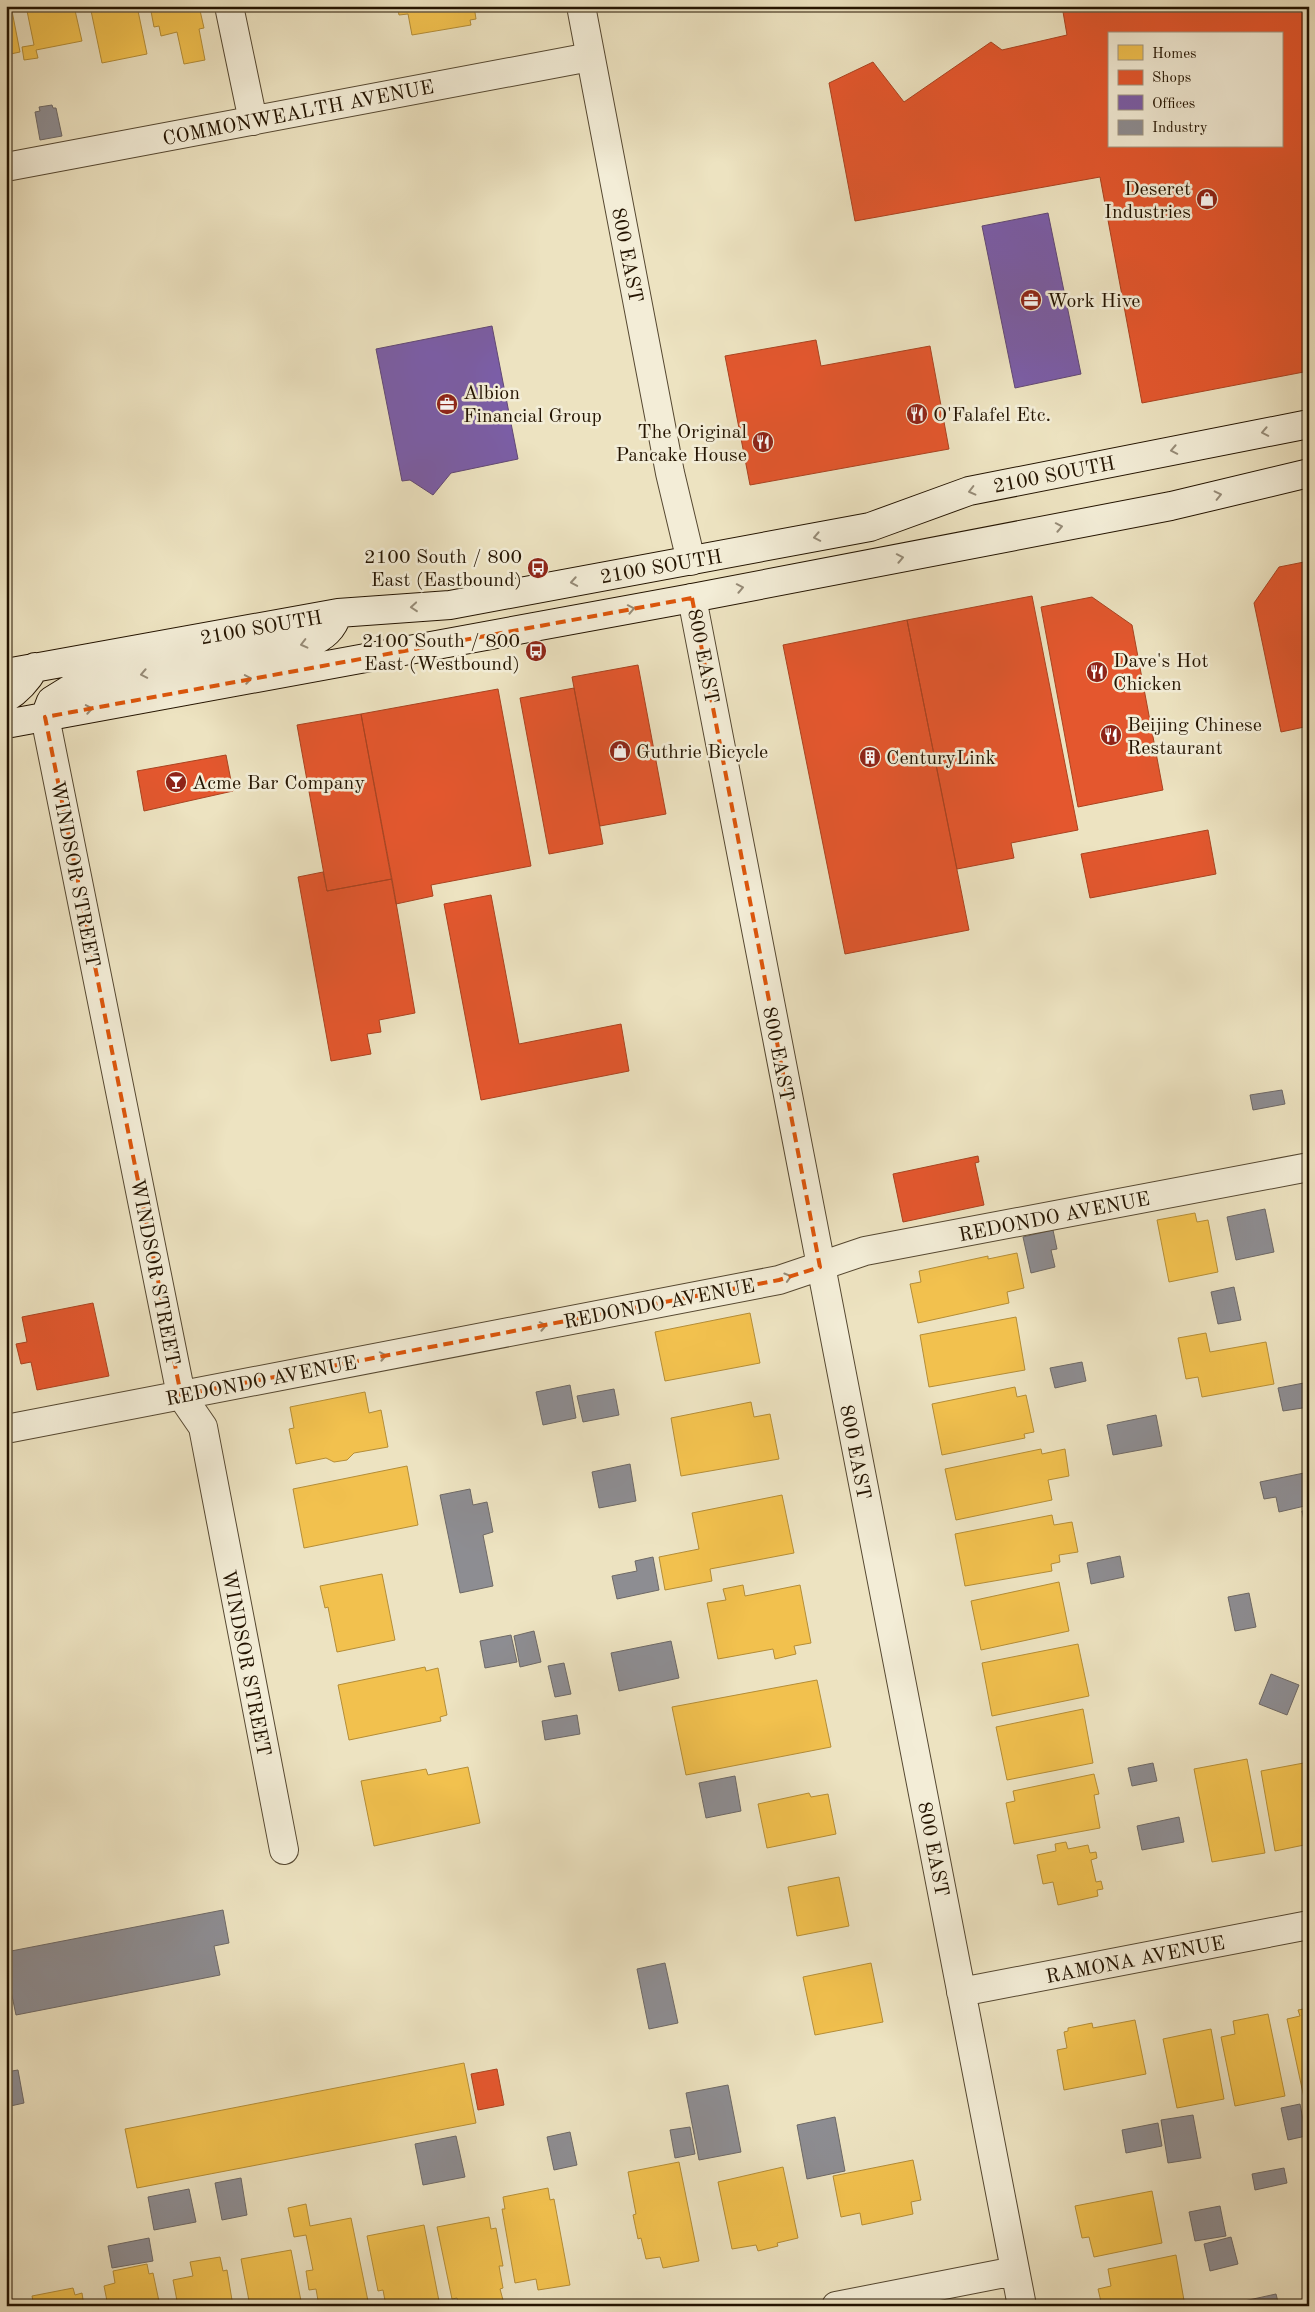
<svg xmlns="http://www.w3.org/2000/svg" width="1315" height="2312" font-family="'Old Standard TT',serif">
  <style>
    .homes { fill: #f2c14e; stroke: #b48d37 }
    .shops { fill: #e4572e; stroke: #aa4320; fill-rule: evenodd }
    .offices { fill: #7b5ea7; stroke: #614875 }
    .industry { fill: #8d8d92; stroke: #6e6966 }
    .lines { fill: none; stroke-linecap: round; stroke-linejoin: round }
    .minor-casing { stroke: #564831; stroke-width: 30 }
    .secondary-casing { stroke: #241401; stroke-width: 30 }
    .minor { stroke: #f3edd7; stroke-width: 28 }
    .secondary { stroke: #f3edd7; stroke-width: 28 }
    .oneway { stroke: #968b77 }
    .marked { fill: none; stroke: #de560b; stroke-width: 4; stroke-dasharray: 10 6; stroke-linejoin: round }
    .labels { text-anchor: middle; stroke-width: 5; stroke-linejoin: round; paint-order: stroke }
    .street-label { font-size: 20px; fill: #241401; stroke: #f3edd7 }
    .poi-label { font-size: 20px; fill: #241401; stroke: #f3edd7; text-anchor: start }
  </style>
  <rect width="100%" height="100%" fill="#ede3c1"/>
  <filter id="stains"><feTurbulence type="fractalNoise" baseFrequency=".004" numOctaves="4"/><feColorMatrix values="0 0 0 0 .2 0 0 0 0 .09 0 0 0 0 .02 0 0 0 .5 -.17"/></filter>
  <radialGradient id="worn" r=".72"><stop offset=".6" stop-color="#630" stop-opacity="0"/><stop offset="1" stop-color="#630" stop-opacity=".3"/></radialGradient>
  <path class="homes" d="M 6,6 L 11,6 L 20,52 L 6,55 Z
    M 26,6 L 74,6 L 82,41 L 36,50 L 38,58 L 24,60 L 22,47 L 34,45 Z
    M 90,6 L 137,6 L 147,54 L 102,63 Z
    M 150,6 L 199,6 L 204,28 L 199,29 L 205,60 L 184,64 L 177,32 L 161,36 L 159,26 L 154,27 Z
    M 397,6 L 474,6 L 476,19 L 470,20 L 471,25 L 412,35 L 408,14 L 399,15 Z
    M 1195,1213 L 1197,1222 L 1208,1220 L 1218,1272 L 1169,1282 L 1157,1220 Z
    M 1017,1253 L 1024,1288 L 1007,1292 L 1009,1303 L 918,1323 L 910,1284 L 921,1282 L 919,1271 L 988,1256 L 988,1259 Z
    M 750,1313 L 760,1363 L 665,1381 L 655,1332 Z
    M 1016,1317 L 1025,1370 L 929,1387 L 920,1335 Z
    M 1206,1333 L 1210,1352 L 1266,1342 L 1274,1384 L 1202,1397 L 1198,1377 L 1186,1379 L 1178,1338 Z
    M 1015,1387 L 1017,1397 L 1026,1395 L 1034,1432 L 1024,1434 L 1025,1438 L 942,1455 L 932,1404 Z
    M 365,1392 L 369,1413 L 381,1410 L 388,1447 L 354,1453 L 347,1460 L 334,1462 L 326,1458 L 296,1464 L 289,1429 L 294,1428 L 290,1407 Z
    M 751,1402 L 754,1417 L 770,1414 L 779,1459 L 681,1476 L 671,1418 Z
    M 1041,1449 L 1042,1454 L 1065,1449 L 1069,1476 L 1048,1480 L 1052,1500 L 956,1520 L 945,1469 Z
    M 407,1466 L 418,1525 L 304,1548 L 293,1489 Z
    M 782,1495 L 794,1553 L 710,1569 L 712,1581 L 665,1590 L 659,1557 L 699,1549 L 692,1513 Z
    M 1052,1515 L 1054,1525 L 1072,1522 L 1078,1552 L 1059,1555 L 1060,1562 L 1051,1564 L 1052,1571 L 965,1586 L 955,1534 Z
    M 382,1574 L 395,1640 L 337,1652 L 328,1607 L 325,1608 L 320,1586 Z
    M 1059,1582 L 1069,1631 L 981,1650 L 971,1601 Z
    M 743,1585 L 745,1596 L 800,1585 L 811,1643 L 794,1646 L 796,1654 L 775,1659 L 773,1649 L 718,1659 L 707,1603 L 726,1600 L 723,1589 Z
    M 1078,1644 L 1089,1696 L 992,1716 L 982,1663 Z
    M 425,1667 L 426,1671 L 438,1668 L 447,1715 L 440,1717 L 441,1721 L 349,1740 L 338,1685 Z
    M 817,1680 L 831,1747 L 686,1775 L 672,1707 Z
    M 1083,1709 L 1093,1763 L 1007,1780 L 996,1727 Z
    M 1247,1759 L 1265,1853 L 1212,1862 L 1194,1769 Z
    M 1309,1762 L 1309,1844 L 1275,1851 L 1261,1771 Z
    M 468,1767 L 480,1823 L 374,1846 L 361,1781 L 426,1769 L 428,1775 Z
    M 1094,1774 L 1099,1794 L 1094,1795 L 1100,1828 L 1014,1844 L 1006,1803 L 1015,1801 L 1013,1791 Z
    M 809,1793 L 811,1797 L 828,1794 L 836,1834 L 767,1848 L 758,1804 Z
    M 1066,1842 L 1068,1849 L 1088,1845 L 1090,1853 L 1096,1852 L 1097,1858 L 1091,1860 L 1096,1882 L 1101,1881 L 1103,1889 L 1097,1890 L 1098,1896 L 1058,1905 L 1053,1882 L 1043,1884 L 1037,1855 L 1056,1851 L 1055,1844 Z
    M 839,1877 L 849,1926 L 797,1936 L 788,1887 Z
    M 871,1963 L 883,2022 L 815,2035 L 803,1977 Z
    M 1309,2008 L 1309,2106 L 1306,2107 L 1287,2019 L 1300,2016 L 1298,2010 Z
    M 1268,2014 L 1285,2096 L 1235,2106 L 1221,2037 L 1235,2034 L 1233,2021 Z
    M 1135,2020 L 1146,2074 L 1064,2090 L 1057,2050 L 1067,2048 L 1064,2032 L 1068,2031 L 1068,2028 L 1092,2023 L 1093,2028 Z
    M 1211,2029 L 1224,2099 L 1177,2108 L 1163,2039 Z
    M 464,2063 L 476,2123 L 137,2188 L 125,2129 Z
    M 913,2160 L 921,2200 L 911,2202 L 913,2214 L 862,2225 L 860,2213 L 841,2217 L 833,2176 Z
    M 679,2162 L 699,2261 L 663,2268 L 660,2257 L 646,2259 L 641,2238 L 638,2239 L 633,2215 L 636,2214 L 628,2172 Z
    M 783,2167 L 798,2238 L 777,2243 L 778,2246 L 758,2251 L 756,2245 L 732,2249 L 718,2182 Z
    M 548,2188 L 550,2200 L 554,2199 L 570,2285 L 538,2290 L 536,2279 L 515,2283 L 502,2209 L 505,2209 L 503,2197 Z
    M 1152,2191 L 1162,2243 L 1094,2257 L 1089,2237 L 1082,2238 L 1075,2206 Z
    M 306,2204 L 310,2226 L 351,2218 L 369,2306 L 319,2306 L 316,2289 L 309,2290 L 306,2271 L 313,2270 L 306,2235 L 294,2237 L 288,2208 Z
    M 489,2217 L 491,2229 L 496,2228 L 503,2266 L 499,2266 L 503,2288 L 500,2289 L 503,2300 L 474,2306 L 459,2306 L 457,2298 L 452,2299 L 437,2227 Z
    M 424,2225 L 440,2306 L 386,2306 L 383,2290 L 378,2291 L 367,2236 Z
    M 291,2250 L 302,2306 L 250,2306 L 241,2259 Z
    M 1176,2255 L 1185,2306 L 1102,2306 L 1098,2289 L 1111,2286 L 1108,2269 Z
    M 220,2257 L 223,2271 L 227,2270 L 233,2306 L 178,2306 L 173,2280 L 193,2276 L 190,2262 Z
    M 147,2264 L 149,2274 L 153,2273 L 160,2306 L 108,2306 L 104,2286 L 115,2283 L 113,2271 Z
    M 73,2288 L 75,2295 L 82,2293 L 84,2306 L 34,2306 L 32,2296 Z"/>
  <path class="shops" d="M 1062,6 L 1309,6 L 1309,371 L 1142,403 L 1100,177 L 855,221 L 829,83 L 873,62 L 904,102 L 991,42 L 1002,50 L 1067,35 ZM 1109,34 L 1281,34 L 1281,146 L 1109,146 Z
    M 816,340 L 821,366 L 930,346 L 949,449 L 750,485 L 725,356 Z
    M 1309,561 L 1309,726 L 1281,732 L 1254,603 L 1279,567 Z
    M 1032,596 L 1078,830 L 1011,843 L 1014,858 L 957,869 L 907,620 Z
    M 1092,597 L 1132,625 L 1163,790 L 1078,807 L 1041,607 Z
    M 907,620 L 969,930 L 845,954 L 783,645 Z
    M 638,665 L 666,814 L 600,826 L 572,677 Z
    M 574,688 L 603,844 L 549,854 L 520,698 Z
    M 498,689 L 531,866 L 431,885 L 433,896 L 396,904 L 361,714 Z
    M 361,714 L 392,879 L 327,891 L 297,725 Z
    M 226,755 L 233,791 L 144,811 L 137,771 Z
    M 1208,830 L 1216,874 L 1090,898 L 1081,854 Z
    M 323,872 L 327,891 L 392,879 L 415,1013 L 379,1020 L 381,1032 L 367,1034 L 371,1054 L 331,1061 L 298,877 Z
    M 491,895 L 519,1044 L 621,1024 L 629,1071 L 481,1100 L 444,904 Z
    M 978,1156 L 979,1162 L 975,1163 L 984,1205 L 903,1222 L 893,1174 Z
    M 93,1303 L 109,1376 L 37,1390 L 31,1362 L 21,1364 L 16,1344 L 27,1342 L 22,1317 Z
    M 497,2069 L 504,2105 L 478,2110 L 471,2074 Z"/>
  <path class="offices" d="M 1048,213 L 1081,374 L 1015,388 L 982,226 Z
    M 492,326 L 518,459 L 451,473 L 433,495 L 410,480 L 402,481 L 376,349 Z"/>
  <path class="industry" d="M 52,105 L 53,108 L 56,108 L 62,136 L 40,140 L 35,112 L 40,111 L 39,107 Z
    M 1282,1090 L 1285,1104 L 1253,1110 L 1250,1095 Z
    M 1265,1209 L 1274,1252 L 1236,1260 L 1227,1217 Z
    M 1053,1230 L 1057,1249 L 1051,1250 L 1055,1267 L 1031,1273 L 1023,1237 Z
    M 1234,1287 L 1241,1320 L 1218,1324 L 1211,1292 Z
    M 1082,1362 L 1086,1381 L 1055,1388 L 1050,1368 Z
    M 1309,1382 L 1309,1407 L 1283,1411 L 1278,1388 Z
    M 570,1385 L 576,1418 L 543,1425 L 536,1392 Z
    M 614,1389 L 619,1415 L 583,1422 L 577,1396 Z
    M 1156,1415 L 1162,1446 L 1113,1455 L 1107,1425 Z
    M 630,1464 L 636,1501 L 599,1508 L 592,1472 Z
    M 1309,1472 L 1309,1505 L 1279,1512 L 1276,1497 L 1264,1499 L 1260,1482 Z
    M 470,1489 L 473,1505 L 487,1502 L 493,1532 L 483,1535 L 493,1586 L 460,1593 L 440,1495 Z
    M 1309,1510 L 1309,1531 L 1306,1531 L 1302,1511 Z
    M 1120,1556 L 1124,1577 L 1091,1584 L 1087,1563 Z
    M 653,1557 L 659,1590 L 617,1599 L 612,1576 L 637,1571 L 635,1561 Z
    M 1249,1593 L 1256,1627 L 1235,1631 L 1228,1597 Z
    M 534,1631 L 541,1662 L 520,1667 L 514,1636 Z
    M 511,1635 L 517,1662 L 485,1668 L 480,1641 Z
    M 671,1641 L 679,1678 L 619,1691 L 611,1653 Z
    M 564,1663 L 571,1694 L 555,1697 L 548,1666 Z
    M 1271,1674 L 1299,1685 L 1287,1715 L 1259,1704 Z
    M 577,1715 L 580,1734 L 545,1740 L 542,1721 Z
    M 1153,1763 L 1157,1781 L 1132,1786 L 1128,1768 Z
    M 735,1776 L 741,1811 L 706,1818 L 699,1783 Z
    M 1179,1817 L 1184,1842 L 1142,1850 L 1137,1826 Z
    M 223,1910 L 229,1943 L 214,1946 L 220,1975 L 16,2015 L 6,1967 L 6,1952 Z
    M 665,1963 L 678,2023 L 649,2029 L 637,1969 Z
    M 18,2070 L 24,2103 L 6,2107 L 6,2072 Z
    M 728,2085 L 741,2152 L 699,2160 L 686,2093 Z
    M 1300,2104 L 1306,2136 L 1288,2140 L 1281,2108 Z
    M 1193,2115 L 1201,2158 L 1168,2163 L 1161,2120 Z
    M 835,2117 L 845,2171 L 807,2179 L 797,2125 Z
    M 1158,2123 L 1162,2146 L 1126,2153 L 1122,2130 Z
    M 690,2127 L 695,2154 L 675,2158 L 670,2130 Z
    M 570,2132 L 577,2165 L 554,2170 L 547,2137 Z
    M 456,2136 L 465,2177 L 423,2185 L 415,2144 Z
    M 1284,2168 L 1287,2183 L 1255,2190 L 1252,2174 Z
    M 241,2178 L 247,2215 L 222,2220 L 215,2183 Z
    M 189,2189 L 196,2222 L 154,2230 L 148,2197 Z
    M 1220,2206 L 1226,2236 L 1195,2241 L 1189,2212 Z
    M 1231,2237 L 1238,2264 L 1210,2271 L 1204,2244 Z
    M 149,2238 L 153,2261 L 112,2268 L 108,2246 Z
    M 1276,2294 L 1279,2306 L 1245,2306 L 1244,2301 Z"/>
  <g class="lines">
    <g class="minor-casing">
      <path id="minor" d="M 229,6 L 253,121
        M 581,6 L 670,473 L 691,561
        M 6,167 L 590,57
        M 692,598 L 1022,2306
        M 45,717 L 181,1395 L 203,1427 L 284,1850
        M 6,1429 L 779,1280 L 865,1251 L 1309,1167
        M 961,1992 L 1309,1925
        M 836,2306 L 1015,2271"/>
    </g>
    <g class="secondary-casing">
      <path id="secondary" d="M 6,673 L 338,613 L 450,605 L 870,527 L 969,491 L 1309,424
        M 6,698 C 19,690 27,681 35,667
        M 45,717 L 51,701 L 72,688 L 309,643 C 324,637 333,629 338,613
        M 6,724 L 692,598 L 1171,506 L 1309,473"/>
    </g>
    <use href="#minor" class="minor"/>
    <use href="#secondary" class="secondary"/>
  </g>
  <defs><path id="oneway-chevron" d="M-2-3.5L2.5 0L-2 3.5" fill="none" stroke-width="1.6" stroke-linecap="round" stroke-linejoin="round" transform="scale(1.25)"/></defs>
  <g class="oneway">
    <use href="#oneway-chevron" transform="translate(1265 432) rotate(169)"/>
    <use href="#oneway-chevron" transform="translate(1174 450) rotate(169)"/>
    <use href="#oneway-chevron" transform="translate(972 491) rotate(166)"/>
    <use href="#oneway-chevron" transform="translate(1218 495) rotate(-13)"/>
    <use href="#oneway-chevron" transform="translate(1059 527) rotate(-11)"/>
    <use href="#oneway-chevron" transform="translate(817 537) rotate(169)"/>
    <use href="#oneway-chevron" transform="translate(900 558) rotate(-11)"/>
    <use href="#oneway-chevron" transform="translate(574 582) rotate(170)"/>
    <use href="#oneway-chevron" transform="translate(740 588) rotate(-11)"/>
    <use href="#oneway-chevron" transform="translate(414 607) rotate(175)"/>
    <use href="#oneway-chevron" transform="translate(631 609) rotate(-11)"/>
    <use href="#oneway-chevron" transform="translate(304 644) rotate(166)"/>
    <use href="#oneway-chevron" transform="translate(144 674) rotate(169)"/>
    <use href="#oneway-chevron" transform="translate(248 679) rotate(-10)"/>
    <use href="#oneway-chevron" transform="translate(89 709) rotate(-10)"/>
    <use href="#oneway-chevron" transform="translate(788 1277) rotate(-17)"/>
    <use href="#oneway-chevron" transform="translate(543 1326) rotate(-11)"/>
    <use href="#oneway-chevron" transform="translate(383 1356) rotate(-11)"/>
  </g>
  <path class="marked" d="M 692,598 L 820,1267 L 779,1280 L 181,1395 L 45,717 Z"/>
  <defs>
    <g id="shop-disc" transform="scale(1.125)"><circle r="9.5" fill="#8f2418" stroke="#f3edd7"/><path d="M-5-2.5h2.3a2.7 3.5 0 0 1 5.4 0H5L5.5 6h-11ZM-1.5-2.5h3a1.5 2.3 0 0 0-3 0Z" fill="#fff"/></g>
    <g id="office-disc" transform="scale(1.125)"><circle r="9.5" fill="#8f2418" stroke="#f3edd7"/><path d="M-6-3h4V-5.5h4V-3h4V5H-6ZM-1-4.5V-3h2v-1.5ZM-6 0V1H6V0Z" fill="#fff"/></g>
    <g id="restaurant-disc" transform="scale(1.125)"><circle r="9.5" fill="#8f2418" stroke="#f3edd7"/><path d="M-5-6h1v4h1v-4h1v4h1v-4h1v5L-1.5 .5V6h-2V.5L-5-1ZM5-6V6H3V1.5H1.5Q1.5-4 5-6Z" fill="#fff"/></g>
    <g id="bus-disc" transform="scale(1.125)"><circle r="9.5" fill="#8f2418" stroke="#f3edd7"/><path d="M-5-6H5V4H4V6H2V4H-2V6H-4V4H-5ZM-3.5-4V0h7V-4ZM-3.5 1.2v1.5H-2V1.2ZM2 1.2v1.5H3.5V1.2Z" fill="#fff"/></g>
    <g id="building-disc" transform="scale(1.125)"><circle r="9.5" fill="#8f2418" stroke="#f3edd7"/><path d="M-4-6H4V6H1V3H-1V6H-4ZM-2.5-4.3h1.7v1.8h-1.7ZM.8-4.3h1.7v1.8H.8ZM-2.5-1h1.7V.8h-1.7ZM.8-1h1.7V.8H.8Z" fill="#fff"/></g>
    <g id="bar-disc" transform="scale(1.125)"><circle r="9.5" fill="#8f2418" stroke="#f3edd7"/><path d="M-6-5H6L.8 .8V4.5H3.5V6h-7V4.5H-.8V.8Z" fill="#fff"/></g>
  </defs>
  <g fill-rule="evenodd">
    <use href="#shop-disc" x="1207" y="199"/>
    <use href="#office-disc" x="1031" y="300"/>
    <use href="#office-disc" x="447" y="404"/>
    <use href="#restaurant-disc" x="917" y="414"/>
    <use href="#restaurant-disc" x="763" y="442"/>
    <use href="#bus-disc" x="538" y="568"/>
    <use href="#bus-disc" x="536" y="651"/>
    <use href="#restaurant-disc" x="1097" y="672"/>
    <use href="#restaurant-disc" x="1111" y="735"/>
    <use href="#shop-disc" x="620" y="751"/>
    <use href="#building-disc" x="870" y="757"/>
    <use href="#bar-disc" x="176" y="782"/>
  </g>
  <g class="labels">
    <g class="street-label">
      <text transform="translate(298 112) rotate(-11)" y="7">COMMONWEALTH AVENUE</text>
      <text transform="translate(628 255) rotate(79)" y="7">800 EAST</text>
      <text transform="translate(1054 474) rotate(-11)" y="7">2100 SOUTH</text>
      <text transform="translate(661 566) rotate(-10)" y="7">2100 SOUTH</text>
      <text transform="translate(261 627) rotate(-10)" y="7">2100 SOUTH</text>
      <text transform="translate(704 656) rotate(79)" y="7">800 EAST</text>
      <text transform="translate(76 874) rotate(79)" y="7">WINDSOR STREET</text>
      <text transform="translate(779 1054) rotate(79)" y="7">800 EAST</text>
      <text transform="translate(1054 1216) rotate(-11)" y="7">REDONDO AVENUE</text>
      <text transform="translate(156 1272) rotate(79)" y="7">WINDSOR STREET</text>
      <text transform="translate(659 1303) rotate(-11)" y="7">REDONDO AVENUE</text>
      <text transform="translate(261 1380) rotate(-11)" y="7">REDONDO AVENUE</text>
      <text transform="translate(856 1452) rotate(79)" y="7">800 EAST</text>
      <text transform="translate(247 1663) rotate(79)" y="7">WINDSOR STREET</text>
      <text transform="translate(934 1849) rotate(79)" y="7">800 EAST</text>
      <text transform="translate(1135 1959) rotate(-11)" y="7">RAMONA AVENUE</text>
    </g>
    <g class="poi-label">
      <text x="1191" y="195" text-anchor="end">Deseret<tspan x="1191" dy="23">Industries</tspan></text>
      <text x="1047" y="307">Work Hive</text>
      <text x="463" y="399">Albion<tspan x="463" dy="23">Financial Group</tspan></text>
      <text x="933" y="421">O'Falafel Etc.</text>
      <text x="747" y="438" text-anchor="end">The Original<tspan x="747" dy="23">Pancake House</tspan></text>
      <text x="522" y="563" text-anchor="end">2100 South / 800<tspan x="522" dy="23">East (Eastbound)</tspan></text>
      <text x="520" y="647" text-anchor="end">2100 South / 800<tspan x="520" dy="23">East (Westbound)</tspan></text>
      <text x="1113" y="667">Dave's Hot<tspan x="1113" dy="23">Chicken</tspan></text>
      <text x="1127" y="731">Beijing Chinese<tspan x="1127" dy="23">Restaurant</tspan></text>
      <text x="636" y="758">Guthrie Bicycle</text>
      <text x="886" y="764">CenturyLink</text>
      <text x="192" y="789">Acme Bar Company</text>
    </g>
  </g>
  <rect width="1315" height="2312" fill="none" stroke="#ede3c1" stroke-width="25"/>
  <rect x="8" y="8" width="1300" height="2297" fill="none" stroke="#241401" stroke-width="2.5"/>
  <rect x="12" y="12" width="1290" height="2287" fill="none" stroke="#241401"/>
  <rect x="1108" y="32" width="175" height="115" fill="#f3edd7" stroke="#a09681"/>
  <rect x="1118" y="45" width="25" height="15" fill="#f2c14e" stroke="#a09681"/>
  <text x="1152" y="58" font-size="15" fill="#241401">Homes</text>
  <rect x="1118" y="70" width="25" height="15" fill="#e4572e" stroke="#a09681"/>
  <text x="1152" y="82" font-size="15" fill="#241401">Shops</text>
  <rect x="1118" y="95" width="25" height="15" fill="#7b5ea7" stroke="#a09681"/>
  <text x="1152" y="108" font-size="15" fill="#241401">Offices</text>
  <rect x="1118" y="120" width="25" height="15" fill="#8d8d92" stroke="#a09681"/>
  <text x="1152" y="132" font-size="15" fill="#241401">Industry</text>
  <rect width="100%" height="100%" filter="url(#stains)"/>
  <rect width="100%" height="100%" fill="url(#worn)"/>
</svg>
